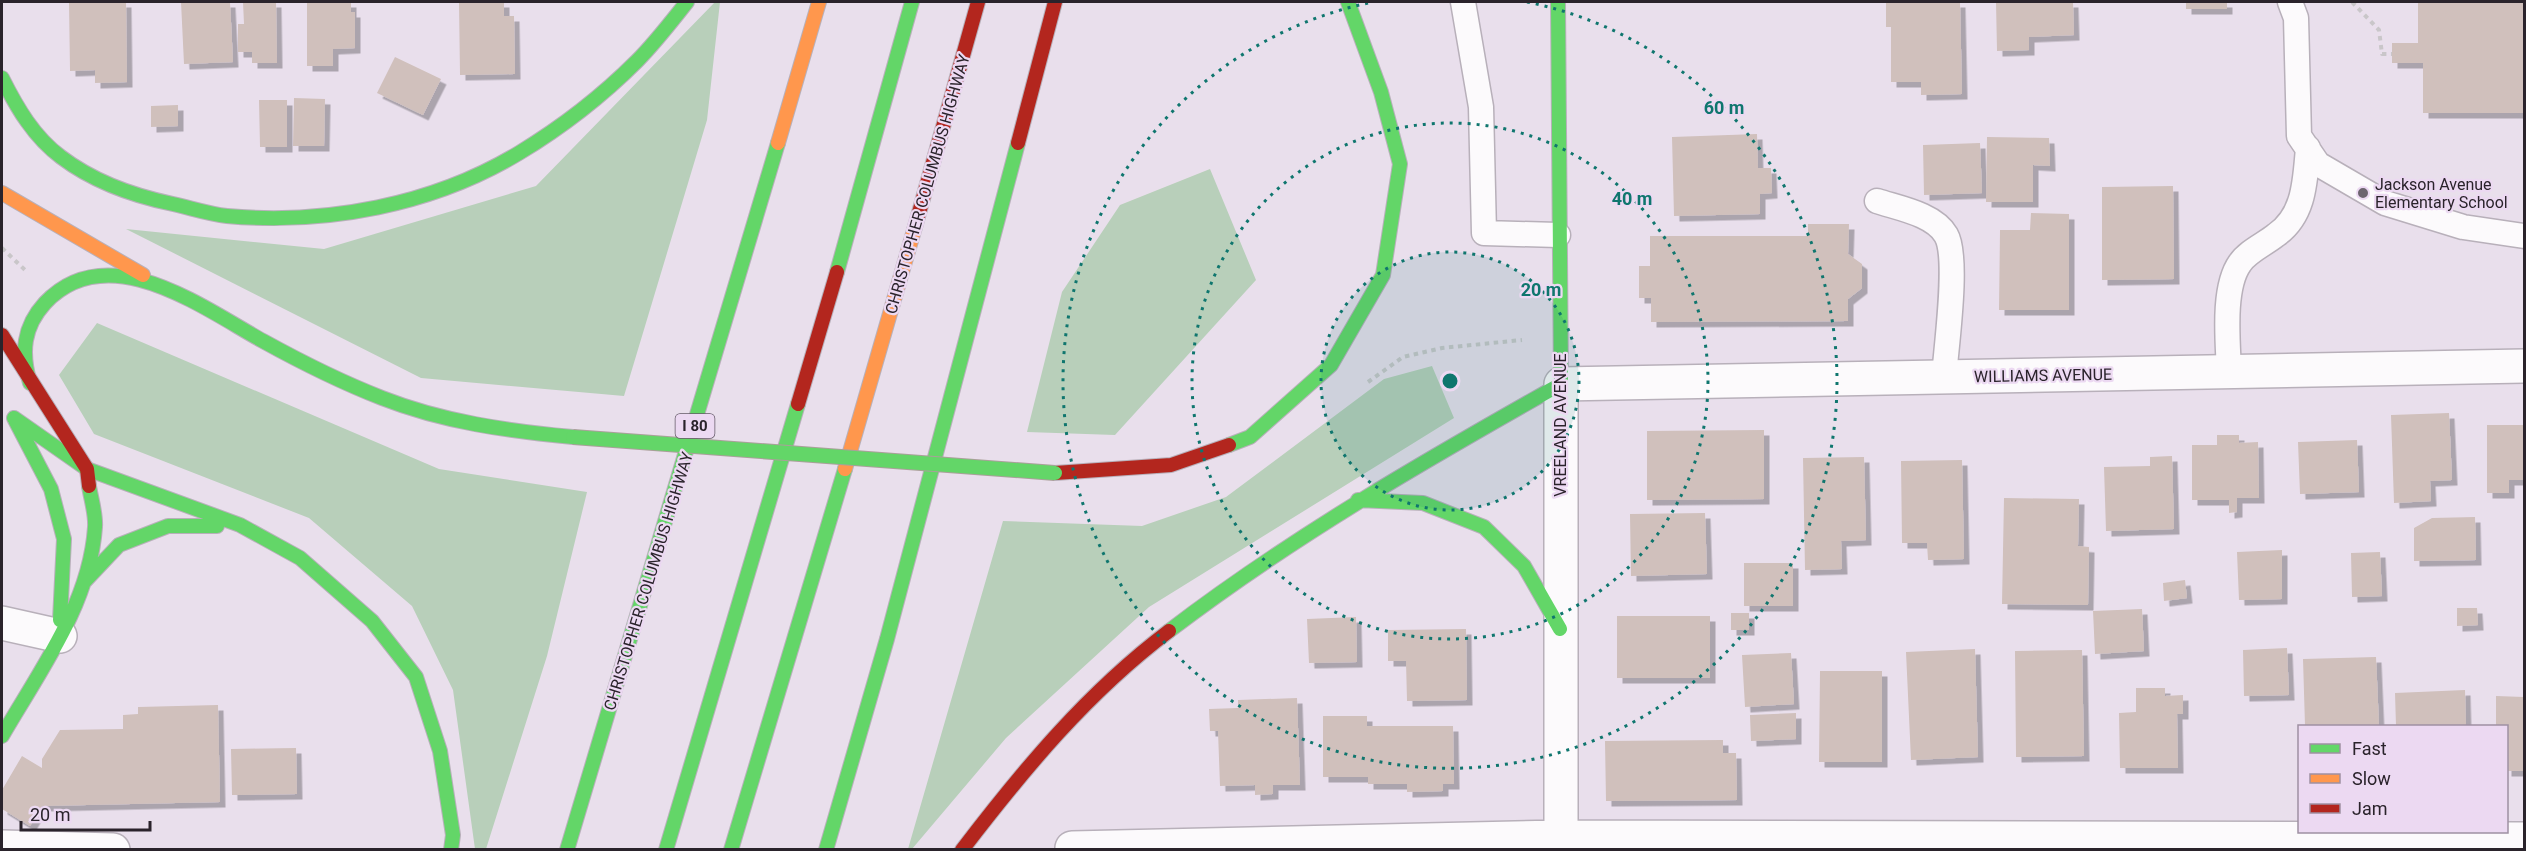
<svg xmlns="http://www.w3.org/2000/svg" width="2526" height="851" font-family="Roboto,sans-serif">
  <style>
    .green { fill: #b8cfba }
    .building { fill: #d0c0bc; filter: url(#shadow) }
    .lines { fill: none; stroke-linecap: round; stroke-linejoin: round }
    .lane-casing { stroke: #b8b0ba; stroke-width: 27 }
    .street-casing { stroke: #b8b0ba; stroke-width: 36 }
    .fast-casing { stroke: #b8b0ba; stroke-width: 16 }
    .slow-casing { stroke: #b8b0ba; stroke-width: 16 }
    .jam-casing { stroke: #b8b0ba; stroke-width: 16 }
    .path { stroke: #c9c6c9; stroke-width: 4; stroke-dasharray: 4.5 4.5; stroke-linecap: butt }
    .lane { stroke: #fcfafc; stroke-width: 24 }
    .street { stroke: #fcfafc; stroke-width: 33 }
    .fast { stroke: #63d668; stroke-width: 14 }
    .slow { stroke: #ff974d; stroke-width: 14 }
    .jam { stroke: #b3261e; stroke-width: 14 }
    .fast-bridge-casing { stroke: #aaa09a; stroke-width: 16; stroke-linecap: butt }
    .fast-bridge { stroke: #63d668; stroke-width: 14 }
    .ring { fill: none; stroke: #0f766e; stroke-width: 3; stroke-dasharray: 3 6 }
    .poi-dot { fill: #6d656f; stroke: #ecd9f2; stroke-width: 2 }
    .labels { text-anchor: middle; stroke-width: 4.5; stroke-linejoin: round; paint-order: stroke }
    .shield { fill: #ecd9f2; stroke: #645a67; stroke-width: 1.5 }
    .shield-label { font-size: 15px; font-weight: bold; fill: #2a232b }
    .street-label { font-size: 16px; fill: #2a232b; stroke: #ecd9f2 }
    .poi-label { font-size: 16px; fill: #2a232b; stroke: #ecd9f2; text-anchor: start }
    .centre { fill: #0f766e; stroke: #ecd9f2; stroke-width: 3 }
    .ring-label { font-size: 18px; text-anchor: middle; font-weight: bold; fill: #0f766e; stroke: #ecd9f2; stroke-width: 4.5; stroke-linejoin: round; paint-order: stroke }
  </style>
  <defs>
    <filter id="shadow"><feDropShadow dx="5.5" dy="5.5" stdDeviation="0" flood-color="#0004"/></filter>
  </defs>
  <rect width="100%" height="100%" fill="#e9dfec"/>
  <path class="green" d="M 715,2 L 720,2 L 707,120 L 624,396 L 421,378 L 126,229 L 324,249 L 536,186 Z
    M 1210,169 L 1256,280 L 1115,435 L 1027,432 L 1062,292 L 1120,205 Z
    M 97,323 L 439,469 L 587,492 L 547,656 L 486,849 L 475,849 L 453,690 L 412,606 L 309,518 L 94,434 L 59,375 Z
    M 1432,366 L 1454,418 L 1149,607 L 1006,738 L 912,849 L 908,849 L 1003,521 L 1142,526 L 1226,497 L 1384,379 Z"/>
  <path class="building" d="M 69,2 L 126,2 L 127,82 L 95,83 L 95,70 L 70,71 Z
    M 181,2 L 230,2 L 233,62 L 184,64 Z
    M 243,2 L 276,2 L 277,63 L 252,63 L 252,52 L 238,52 L 238,24 L 244,24 Z
    M 307,2 L 351,2 L 351,12 L 355,12 L 355,48 L 333,49 L 333,66 L 307,66 Z
    M 459,2 L 504,2 L 504,16 L 514,16 L 515,74 L 460,75 Z
    M 1886,2 L 1960,2 L 1962,94 L 1921,95 L 1921,82 L 1891,82 L 1891,27 L 1886,27 Z
    M 1996,2 L 2073,2 L 2074,35 L 2029,37 L 2029,50 L 1997,51 Z
    M 2186,2 L 2227,2 L 2227,9 L 2186,9 Z
    M 2418,2 L 2524,2 L 2524,113 L 2423,113 L 2423,63 L 2392,63 L 2392,43 L 2418,43 Z
    M 395,57 L 441,79 L 423,115 L 377,93 Z
    M 294,98 L 325,99 L 324,146 L 293,146 Z
    M 259,100 L 287,100 L 287,147 L 260,147 Z
    M 178,105 L 178,126 L 151,127 L 151,106 Z
    M 1757,134 L 1758,168 L 1771,168 L 1772,193 L 1760,194 L 1760,214 L 1674,216 L 1672,137 Z
    M 1987,137 L 2049,138 L 2050,166 L 2033,165 L 2033,202 L 1986,202 Z
    M 1980,143 L 1982,193 L 1924,195 L 1923,145 Z
    M 2173,186 L 2174,279 L 2102,280 L 2102,187 Z
    M 2031,213 L 2069,214 L 2069,310 L 1999,310 L 2000,230 L 2030,230 Z
    M 1808,224 L 1849,224 L 1848,254 L 1862,264 L 1862,288 L 1848,299 L 1848,321 L 1651,322 L 1651,298 L 1639,298 L 1639,266 L 1650,266 L 1650,236 L 1808,236 Z
    M 2449,413 L 2452,480 L 2430,481 L 2431,501 L 2394,503 L 2391,415 Z
    M 2487,425 L 2524,425 L 2524,480 L 2509,480 L 2509,493 L 2487,493 Z
    M 1764,430 L 1764,499 L 1647,500 L 1647,431 Z
    M 2217,435 L 2239,435 L 2239,443 L 2258,442 L 2259,498 L 2237,498 L 2237,512 L 2229,513 L 2229,500 L 2192,500 L 2192,445 L 2217,445 Z
    M 2357,440 L 2359,492 L 2300,494 L 2298,442 Z
    M 2172,456 L 2174,529 L 2106,531 L 2104,467 L 2150,466 L 2150,457 Z
    M 1864,457 L 1866,540 L 1841,541 L 1842,569 L 1805,570 L 1803,458 Z
    M 1962,460 L 1964,559 L 1928,560 L 1927,543 L 1902,543 L 1901,461 Z
    M 2004,498 L 2079,499 L 2078,546 L 2089,547 L 2088,605 L 2002,604 Z
    M 1705,513 L 1707,574 L 1631,576 L 1630,514 Z
    M 2475,517 L 2476,560 L 2414,561 L 2414,528 L 2432,518 Z
    M 2282,550 L 2282,599 L 2239,600 L 2237,552 Z
    M 2380,552 L 2382,596 L 2352,597 L 2351,553 Z
    M 1744,563 L 1793,563 L 1793,606 L 1744,606 Z
    M 2185,580 L 2187,598 L 2164,601 L 2163,583 Z
    M 2457,608 L 2477,608 L 2478,625 L 2457,626 Z
    M 2142,609 L 2144,651 L 2095,654 L 2093,611 Z
    M 1731,613 L 1749,613 L 1749,630 L 1731,630 Z
    M 1617,616 L 1710,616 L 1710,678 L 1617,678 Z
    M 1356,617 L 1357,662 L 1309,663 L 1307,619 Z
    M 1466,629 L 1467,700 L 1407,701 L 1406,661 L 1388,661 L 1388,630 Z
    M 2287,648 L 2289,695 L 2244,696 L 2243,650 Z
    M 1975,649 L 1978,757 L 1911,760 L 1906,652 Z
    M 2082,650 L 2084,756 L 2016,757 L 2015,651 Z
    M 1791,653 L 1794,704 L 1745,707 L 1742,655 Z
    M 2376,657 L 2379,726 L 2305,726 L 2303,659 Z
    M 1820,671 L 1882,671 L 1882,762 L 1819,762 Z
    M 2136,688 L 2165,688 L 2165,696 L 2183,695 L 2183,714 L 2177,714 L 2178,768 L 2120,768 L 2119,713 L 2136,712 Z
    M 2465,690 L 2466,726 L 2396,726 L 2395,693 Z
    M 2496,696 L 2524,697 L 2524,771 L 2506,771 L 2506,726 L 2496,726 Z
    M 1297,698 L 1300,785 L 1273,785 L 1273,794 L 1255,795 L 1255,785 L 1220,786 L 1218,731 L 1210,731 L 1209,709 L 1238,708 L 1238,700 Z
    M 218,705 L 220,802 L 42,806 L 30,826 L 2,809 L 2,790 L 22,756 L 42,768 L 42,759 L 60,730 L 123,729 L 123,715 L 138,714 L 138,707 Z
    M 1796,713 L 1796,739 L 1751,741 L 1750,715 Z
    M 1323,716 L 1367,716 L 1367,726 L 1453,726 L 1454,784 L 1443,784 L 1443,791 L 1407,792 L 1407,784 L 1368,784 L 1368,777 L 1323,777 Z
    M 1723,740 L 1723,753 L 1736,753 L 1737,800 L 1606,801 L 1605,741 Z
    M 296,748 L 297,794 L 232,795 L 231,749 Z"/>
  <g class="lines">
    <g class="lane-casing">
      <path id="lane" d="M 1463,2 L 1481,107 L 1484,233 L 1558,235
        M 2290,2 L 2296,18 L 2299,136 L 2318,164 L 2385,203 L 2463,227 L 2524,236
        M 1877,201 C 1898,208 1934,214 1946,235 C 1959,257 1946,348 1944,377
        M 2229,372 C 2228,343 2222,288 2240,263 C 2248,251 2265,244 2276,235 C 2305,215 2305,180 2308,148"/>
    </g>
    <g class="street-casing">
      <path id="street" d="M 2,623 L 60,636
        M 2,847 L 113,850
        M 1072,848 L 1561,837 L 2524,839
        M 1561,850 L 1561,384 L 2524,366"/>
    </g>
    <g class="fast-casing">
      <path id="fast" d="M 1558,2 L 1561,384
        M 2,78 C 17,108 34,137 61,157 C 94,182 134,196 173,204 C 191,208 209,214 227,216 C 326,225 433,205 519,153 C 562,127 602,96 637,61 C 655,43 671,22 687,2
        M 837,272 L 912,2
        M 30,383 C 21,353 23,327 45,303 C 108,236 203,308 263,341 C 301,362 341,382 382,398 C 443,422 508,431 573,437
        M 14,418 L 51,489 L 64,539 L 60,620
        M 14,418 L 87,469 L 240,525 L 300,558 L 372,621 L 416,677 L 440,751 L 453,835 L 451,850
        M 1229,445 L 1250,437 L 1331,365 L 1383,275 L 1400,164 L 1381,92 L 1348,2
        M 1358,500 L 1423,503 L 1484,527 L 1524,566 L 1560,629
        M 85,581 L 119,545 L 168,526 L 217,526
        M 1169,631 C 1292,537 1426,460 1561,384
        M 2,736 C 39,672 90,604 95,527 C 96,514 91,499 89,486
        M 567,850 L 778,143
        M 666,850 L 798,404
        M 731,850 L 845,469
        M 826,850 L 887,639 L 1018,143"/>
    </g>
    <g class="slow-casing">
      <path id="slow" d="M 778,143 L 819,2
        M 2,193 L 143,275
        M 845,469 L 915,227"/>
    </g>
    <g class="jam-casing">
      <path id="jam" d="M 1018,143 L 1055,2
        M 915,227 L 978,2
        M 2,335 L 87,469 L 89,486
        M 798,404 L 837,272
        M 1055,473 L 1171,465 L 1229,445
        M 962,850 C 1024,769 1087,693 1169,631"/>
    </g>
    <path class="path" d="M 2352,2 L 2379,30 L 2382,54 L 2392,54
      M 2,248 L 25,270
      M 1368,382 L 1403,357 L 1442,348 L 1522,340"/>
    <use href="#lane" class="lane"/>
    <use href="#street" class="street"/>
    <use href="#fast" class="fast"/>
    <use href="#slow" class="slow"/>
    <use href="#jam" class="jam"/>
    <g class="fast-bridge-casing">
      <path id="fast-bridge" d="M 573,437 L 1055,473"/>
    </g>
    <use href="#fast-bridge" class="fast-bridge"/>
  </g>
  <circle cx="1450" cy="381" r="129" fill="#0f766e" fill-opacity=".12"/>
  <g class="ring">
    <circle cx="1450" cy="381" r="129"/>
    <circle cx="1450" cy="381" r="258"/>
    <path d="M1527 2A387 387 0 1 1 1373 2"/>
  </g>
  <circle class="poi-dot" cx="2363" cy="193" r="6"/>
  <g class="labels">
    <rect class="shield" x="675.5" y="414" width="39" height="24" rx="4.5"/>
    <g class="shield-label">
      <text x="695" y="431">I 80</text>
    </g>
    <g class="street-label">
      <text transform="translate(927 184) rotate(-74)" y="6">CHRISTOPHER COLUMBUS HIGHWAY</text>
      <text transform="translate(2043 375) rotate(-1)" y="6">WILLIAMS AVENUE</text>
      <text transform="translate(1560 425) rotate(-90)" y="6">VREELAND AVENUE</text>
      <text transform="translate(648 581) rotate(-73)" y="6">CHRISTOPHER COLUMBUS HIGHWAY</text>
    </g>
    <g class="poi-label">
      <text x="2375" y="190">Jackson Avenue<tspan x="2375" dy="18">Elementary School</tspan></text>
    </g>
  </g>
  <circle cx="1450" cy="381" r="9" class="centre"/>
  <g class="ring-label">
    <text x="1724" y="114">60 m</text>
    <text x="1632" y="205">40 m</text>
    <text x="1541" y="296">20 m</text>
  </g>
  <rect width="2526" height="851" fill="none" stroke="#2a232b" stroke-width="6"/>
  <rect x="2298" y="725" width="210" height="108" fill="#ecd9f2" stroke="#9e90a2" stroke-width="1.5"/>
  <rect x="2310" y="744" width="30" height="9" fill="#63d668" stroke="#9e90a2" stroke-width="1.5"/>
  <text x="2352" y="755" font-size="18" fill="#2a232b">Fast</text>
  <rect x="2310" y="774" width="30" height="9" fill="#ff974d" stroke="#9e90a2" stroke-width="1.5"/>
  <text x="2352" y="785" font-size="18" fill="#2a232b">Slow</text>
  <rect x="2310" y="804" width="30" height="9" fill="#b3261e" stroke="#9e90a2" stroke-width="1.5"/>
  <text x="2352" y="815" font-size="18" fill="#2a232b">Jam</text>
  <path d="M21 821v9h129v-9" fill="none" stroke="#2a232b" stroke-width="3"/>
  <text x="30" y="821" font-size="18" fill="#2a232b" stroke="#ecd9f2" stroke-width="4.5" paint-order="stroke">20 m</text>
</svg>
